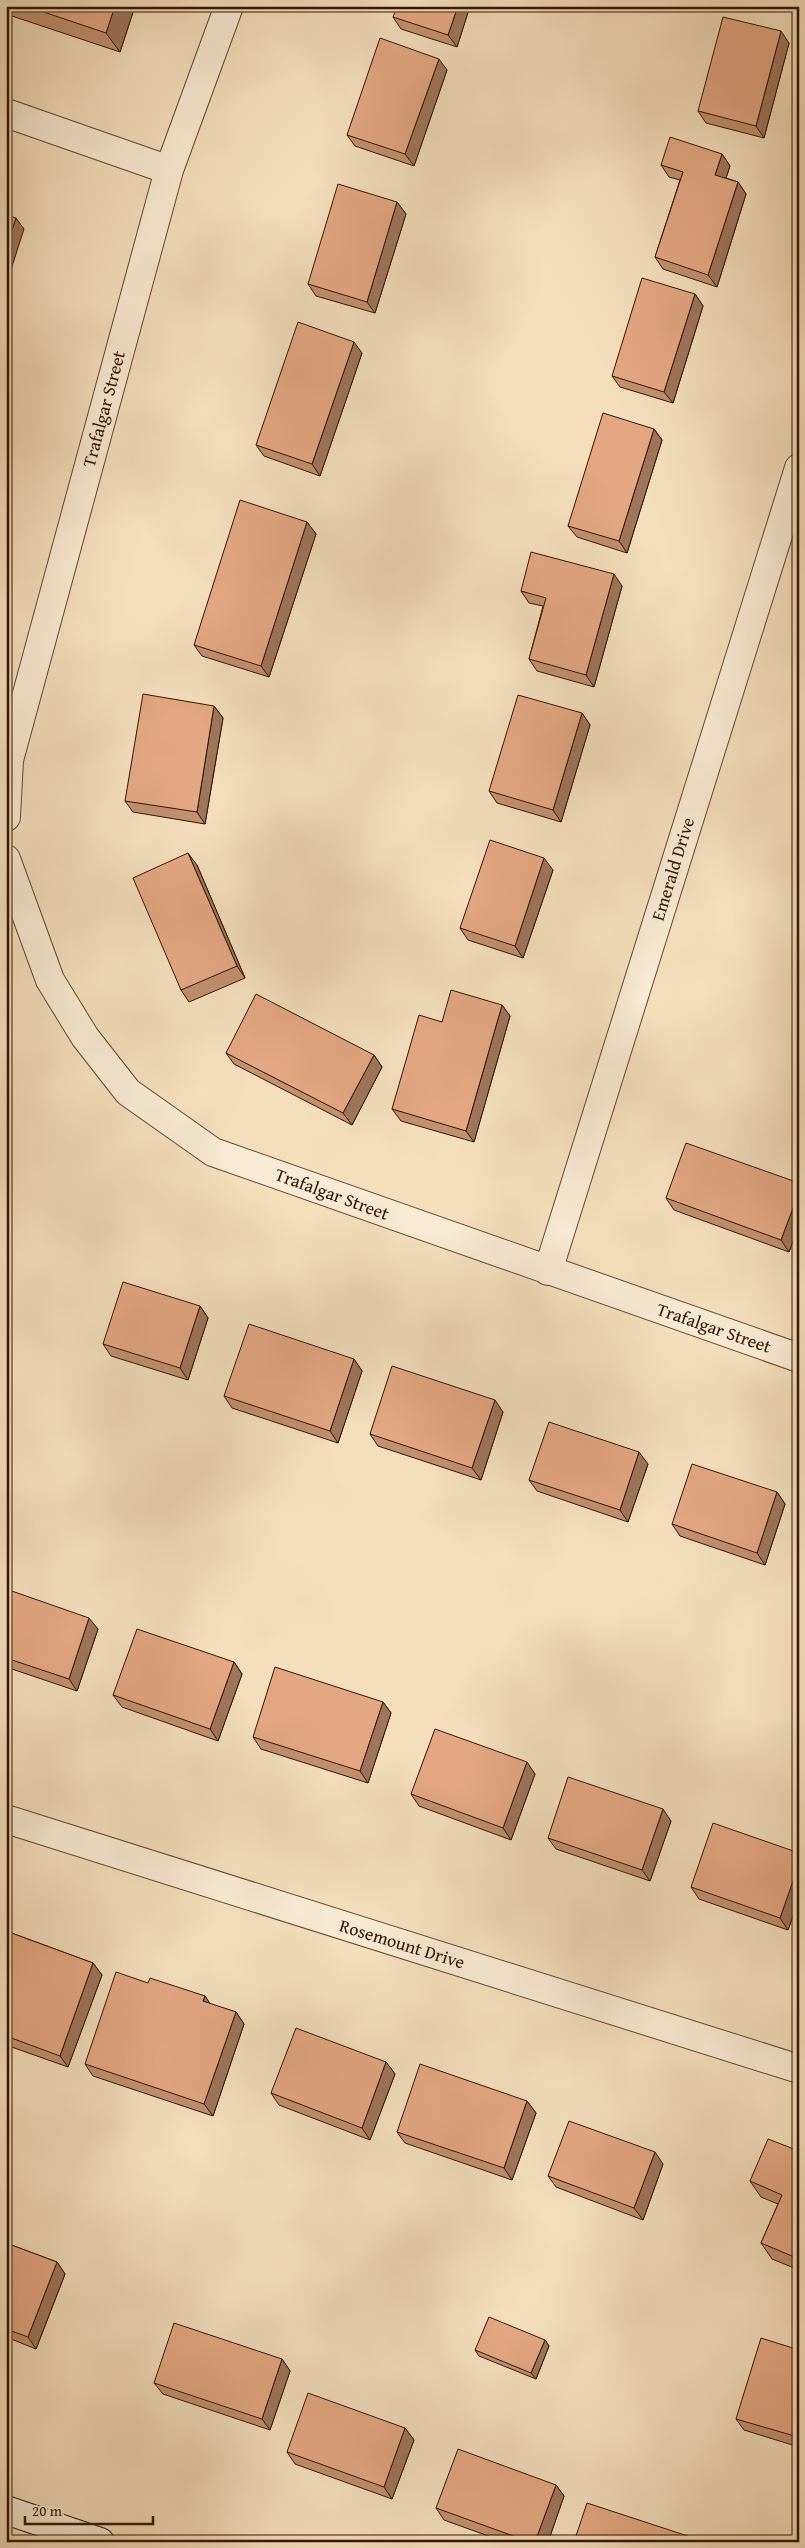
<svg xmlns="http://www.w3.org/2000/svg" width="805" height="2548" font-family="'Gentium Book Plus',serif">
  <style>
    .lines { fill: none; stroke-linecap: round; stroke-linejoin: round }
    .street-casing { stroke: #62482f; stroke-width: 30 }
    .secondary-casing { stroke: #321600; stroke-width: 30 }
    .street { stroke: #f8ead3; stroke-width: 28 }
    .secondary { stroke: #f8ead3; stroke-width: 28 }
    .wall { fill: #c39071; stroke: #321600 }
    .shaded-wall { fill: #9f755c; stroke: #321600 }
    .building { fill: #e3a783; stroke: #321600 }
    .labels { text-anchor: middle; stroke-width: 4; stroke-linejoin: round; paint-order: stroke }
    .street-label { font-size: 18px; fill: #321600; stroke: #f8ead3 }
  </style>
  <rect width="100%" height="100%" fill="#f4debc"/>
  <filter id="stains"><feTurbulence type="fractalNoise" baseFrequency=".004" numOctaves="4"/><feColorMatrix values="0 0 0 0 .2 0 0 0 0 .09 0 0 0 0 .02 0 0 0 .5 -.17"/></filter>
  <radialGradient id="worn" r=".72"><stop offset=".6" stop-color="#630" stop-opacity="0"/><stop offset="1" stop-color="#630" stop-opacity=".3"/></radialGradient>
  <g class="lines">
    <g class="street-casing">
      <path id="street" d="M 6,113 L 169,170
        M 6,817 L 9,760 L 169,170 L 229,6
        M 6,859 L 50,980 L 85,1037 L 128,1092 L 213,1152 L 799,1358
        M 548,1271 L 799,468
        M 6,1819 L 799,2069"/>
    </g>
    <g class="secondary-casing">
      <path id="secondary" d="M 6,2510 L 100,2542"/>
    </g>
    <use href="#street" class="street"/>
    <use href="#secondary" class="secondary"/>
  </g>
  <path class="wall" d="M 6,6 L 135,6 L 120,52 L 6,14 Z
    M 470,6 L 457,47 L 401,29 L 393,17 Z
    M 789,43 L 764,138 L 706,123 L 698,111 Z
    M 447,70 L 414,166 L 355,146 L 347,135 Z
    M 722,154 L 730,166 L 726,178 L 738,182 L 746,194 L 717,287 L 663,269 L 655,257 L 680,180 L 669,177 L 661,165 Z
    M 397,202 L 406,214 L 375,313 L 316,296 L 308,284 Z
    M 695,294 L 703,306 L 673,403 L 620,387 L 612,376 Z
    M 362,353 L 320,476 L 264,456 L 256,445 Z
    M 654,429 L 662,440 L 627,553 L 577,537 L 568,526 Z
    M 307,522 L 316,534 L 269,677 L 202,656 L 194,645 Z
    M 622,586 L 594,687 L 537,671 L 529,659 L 543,606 L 529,603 L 521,591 Z
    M 214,706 L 223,718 L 205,824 L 133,812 L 125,801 Z
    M 582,713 L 590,725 L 561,822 L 497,803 L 489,791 Z
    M 197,865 L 245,978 L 189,1002 L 181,990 Z
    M 553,870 L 523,958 L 468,940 L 460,928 Z
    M 502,1005 L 510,1016 L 474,1142 L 401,1121 L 392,1109 L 442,1022 Z
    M 226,1053 L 374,1055 L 382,1067 L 352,1125 L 234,1064 Z
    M 799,1183 L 799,1226 L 789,1252 L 674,1210 L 666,1198 Z
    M 200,1306 L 208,1318 L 188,1380 L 111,1356 L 103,1344 Z
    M 354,1359 L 362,1371 L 338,1443 L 232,1408 L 224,1396 Z
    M 503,1412 L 481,1480 L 378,1446 L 370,1434 Z
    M 648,1464 L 628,1522 L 537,1491 L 529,1480 Z
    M 777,1492 L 785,1504 L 765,1565 L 680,1536 L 672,1524 Z
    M 6,1589 L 98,1629 L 77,1691 L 6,1667 Z
    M 234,1662 L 242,1674 L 218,1741 L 122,1707 L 113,1695 Z
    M 383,1702 L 391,1713 L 368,1783 L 261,1749 L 253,1737 Z
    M 535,1774 L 511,1840 L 419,1806 L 411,1794 Z
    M 671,1821 L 650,1881 L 556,1849 L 548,1838 Z
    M 799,1853 L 799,1899 L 788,1930 L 699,1899 L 691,1887 Z
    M 6,1931 L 93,1963 L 102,1975 L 68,2067 L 6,2045 Z
    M 148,1983 L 205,1996 L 210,2004 L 236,2012 L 244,2024 L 213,2116 L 93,2076 L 85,2064 Z
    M 386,2062 L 395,2074 L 370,2140 L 279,2105 L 271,2093 Z
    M 527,2101 L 536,2113 L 512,2180 L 405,2143 L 397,2132 Z
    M 799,2151 L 799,2270 L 772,2259 L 761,2243 L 778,2204 L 761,2197 L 750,2181 Z
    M 663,2164 L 643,2220 L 556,2187 L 548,2176 Z
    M 6,2243 L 57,2262 L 65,2274 L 36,2349 L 6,2337 Z
    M 545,2340 L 549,2346 L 536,2379 L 479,2356 L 475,2350 Z
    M 799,2350 L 799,2447 L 744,2430 L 736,2419 Z
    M 282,2359 L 290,2371 L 270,2430 L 163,2394 L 154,2383 Z
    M 405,2428 L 414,2440 L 392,2499 L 295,2464 L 287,2452 Z
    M 556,2485 L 564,2496 L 548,2542 L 505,2542 L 444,2520 L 436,2508 Z"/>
  <path class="shaded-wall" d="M 115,6 L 135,6 L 120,52 L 106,33 Z
    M 458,6 L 470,6 L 457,47 L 448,35 Z
    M 781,31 L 789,43 L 764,138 L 756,126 Z
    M 439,59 L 447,70 L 414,166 L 405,154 Z
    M 722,154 L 730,166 L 723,187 L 715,175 Z
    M 738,182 L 746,194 L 717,287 L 708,275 Z
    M 397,202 L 406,214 L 375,313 L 367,302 Z
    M 16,218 L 24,229 L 6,285 L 6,248 Z
    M 695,294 L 703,306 L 673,403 L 664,392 Z
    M 354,342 L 362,353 L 320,476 L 312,464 Z
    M 654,429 L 662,440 L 627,553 L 619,541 Z
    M 307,522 L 316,534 L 269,677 L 261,666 Z
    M 614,574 L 622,586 L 594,687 L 586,675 Z
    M 214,706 L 223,718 L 205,824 L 197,812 Z
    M 582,713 L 590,725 L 561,822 L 553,810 Z
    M 188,853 L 197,865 L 245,978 L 237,966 Z
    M 544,858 L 553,870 L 523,958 L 515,946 Z
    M 502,1005 L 510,1016 L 474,1142 L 466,1131 Z
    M 374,1055 L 382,1067 L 352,1125 L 343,1113 Z
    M 799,1192 L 799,1226 L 789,1252 L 781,1240 Z
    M 200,1306 L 208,1318 L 188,1380 L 180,1368 Z
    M 354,1359 L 362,1371 L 338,1443 L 330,1431 Z
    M 495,1400 L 503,1412 L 481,1480 L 472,1468 Z
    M 639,1452 L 648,1464 L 628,1522 L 620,1510 Z
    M 777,1492 L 785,1504 L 765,1565 L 757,1553 Z
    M 89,1618 L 98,1629 L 77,1691 L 69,1679 Z
    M 234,1662 L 242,1674 L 218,1741 L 210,1729 Z
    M 383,1702 L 391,1713 L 368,1783 L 360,1771 Z
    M 527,1762 L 535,1774 L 511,1840 L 503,1828 Z
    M 663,1809 L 671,1821 L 650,1881 L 642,1870 Z
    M 799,1864 L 799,1899 L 788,1930 L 780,1918 Z
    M 93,1963 L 102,1975 L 68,2067 L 60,2056 Z
    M 205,1996 L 213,2008 L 203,2001 Z
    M 236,2012 L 244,2024 L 213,2116 L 204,2104 Z
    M 386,2062 L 395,2074 L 370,2140 L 362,2128 Z
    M 527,2101 L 536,2113 L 512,2180 L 504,2168 Z
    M 655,2152 L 663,2164 L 643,2220 L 634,2208 Z
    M 57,2262 L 65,2274 L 36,2349 L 28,2337 Z
    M 545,2340 L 549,2346 L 536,2379 L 531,2373 Z
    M 282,2359 L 290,2371 L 270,2430 L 262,2419 Z
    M 405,2428 L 414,2440 L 392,2499 L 384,2487 Z
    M 556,2485 L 564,2496 L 548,2542 L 535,2542 Z"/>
  <path class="building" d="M 26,6 L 115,6 L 106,33 Z
    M 397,6 L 458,6 L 448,35 L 393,17 Z
    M 723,17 L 781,31 L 756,126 L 698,111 Z
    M 380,38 L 439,59 L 405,154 L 347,135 Z
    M 670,137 L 722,154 L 715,175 L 738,182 L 708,275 L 655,257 L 683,172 L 661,165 Z
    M 338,184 L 397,202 L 367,302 L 308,284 Z
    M 6,215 L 16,218 L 6,248 Z
    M 642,278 L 695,294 L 664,392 L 612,376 Z
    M 298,322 L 354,342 L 312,464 L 256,445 Z
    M 603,413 L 654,429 L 619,541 L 568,526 Z
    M 240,500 L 307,522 L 261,666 L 194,645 Z
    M 531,552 L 614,574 L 586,675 L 529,659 L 546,598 L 521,591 Z
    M 143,694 L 214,706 L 197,812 L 125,801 Z
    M 518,695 L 582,713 L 553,810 L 489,791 Z
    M 490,840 L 544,858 L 515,946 L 460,928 Z
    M 188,853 L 237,966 L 181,990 L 133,878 Z
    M 451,990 L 502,1005 L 466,1131 L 392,1109 L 419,1015 L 442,1022 Z
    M 256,994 L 374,1055 L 343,1113 L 226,1053 Z
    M 799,1047 L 799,1058 L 796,1057 Z
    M 686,1143 L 799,1183 L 799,1192 L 781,1240 L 666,1198 Z
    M 123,1282 L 200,1306 L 180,1368 L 103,1344 Z
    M 249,1324 L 354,1359 L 330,1431 L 224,1396 Z
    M 392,1366 L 495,1400 L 472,1468 L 370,1434 Z
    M 549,1422 L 639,1452 L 620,1510 L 529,1480 Z
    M 692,1464 L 777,1492 L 757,1553 L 672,1524 Z
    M 6,1589 L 89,1618 L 69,1679 L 6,1658 Z
    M 137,1629 L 234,1662 L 210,1729 L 113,1695 Z
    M 275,1667 L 383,1702 L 360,1771 L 253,1737 Z
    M 435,1729 L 527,1762 L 503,1828 L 411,1794 Z
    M 568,1777 L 663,1809 L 642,1870 L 548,1838 Z
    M 713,1823 L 799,1853 L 799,1864 L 780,1918 L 691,1887 Z
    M 6,1931 L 93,1963 L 60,2056 L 6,2036 L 6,1998 L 7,1996 L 6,1995 Z
    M 116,1972 L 148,1983 L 150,1978 L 205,1996 L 203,2001 L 236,2012 L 204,2104 L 85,2064 Z
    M 296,2028 L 386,2062 L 362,2128 L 271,2093 Z
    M 420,2064 L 527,2101 L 504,2168 L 397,2132 Z
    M 569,2121 L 655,2152 L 634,2208 L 548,2176 Z
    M 768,2139 L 799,2151 L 799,2259 L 761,2243 L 782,2195 L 750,2181 Z
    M 6,2243 L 57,2262 L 28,2337 L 6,2329 Z
    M 489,2317 L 545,2340 L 531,2373 L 475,2350 Z
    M 174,2323 L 282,2359 L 262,2419 L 154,2383 Z
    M 761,2338 L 799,2350 L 799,2434 L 798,2437 L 736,2419 Z
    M 308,2393 L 405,2428 L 384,2487 L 287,2452 Z
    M 458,2449 L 556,2485 L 535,2542 L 530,2542 L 436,2508 Z
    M 587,2503 L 706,2542 L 574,2542 Z"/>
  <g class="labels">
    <g class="street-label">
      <text transform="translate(104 409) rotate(-75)" y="6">Trafalgar Street</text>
      <text transform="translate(673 869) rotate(-73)" y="6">Emerald Drive</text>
      <text transform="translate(332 1194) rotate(20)" y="6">Trafalgar Street</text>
      <text transform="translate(714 1328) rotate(19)" y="6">Trafalgar Street</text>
      <text transform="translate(402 1944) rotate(17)" y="6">Rosemount Drive</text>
    </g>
  </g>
  <rect width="805" height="2548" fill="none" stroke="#f4debc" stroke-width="25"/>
  <rect x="8" y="8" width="790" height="2533" fill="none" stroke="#321600" stroke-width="2.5"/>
  <rect x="12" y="12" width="780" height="2523" fill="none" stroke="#321600"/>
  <path d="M25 2516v8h128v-8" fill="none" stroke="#321600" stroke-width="2.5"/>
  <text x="32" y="2516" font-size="15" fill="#321600" stroke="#f8ead3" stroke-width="4" paint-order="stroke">20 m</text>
  <rect width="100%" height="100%" filter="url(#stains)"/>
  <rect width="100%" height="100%" fill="url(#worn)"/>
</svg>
